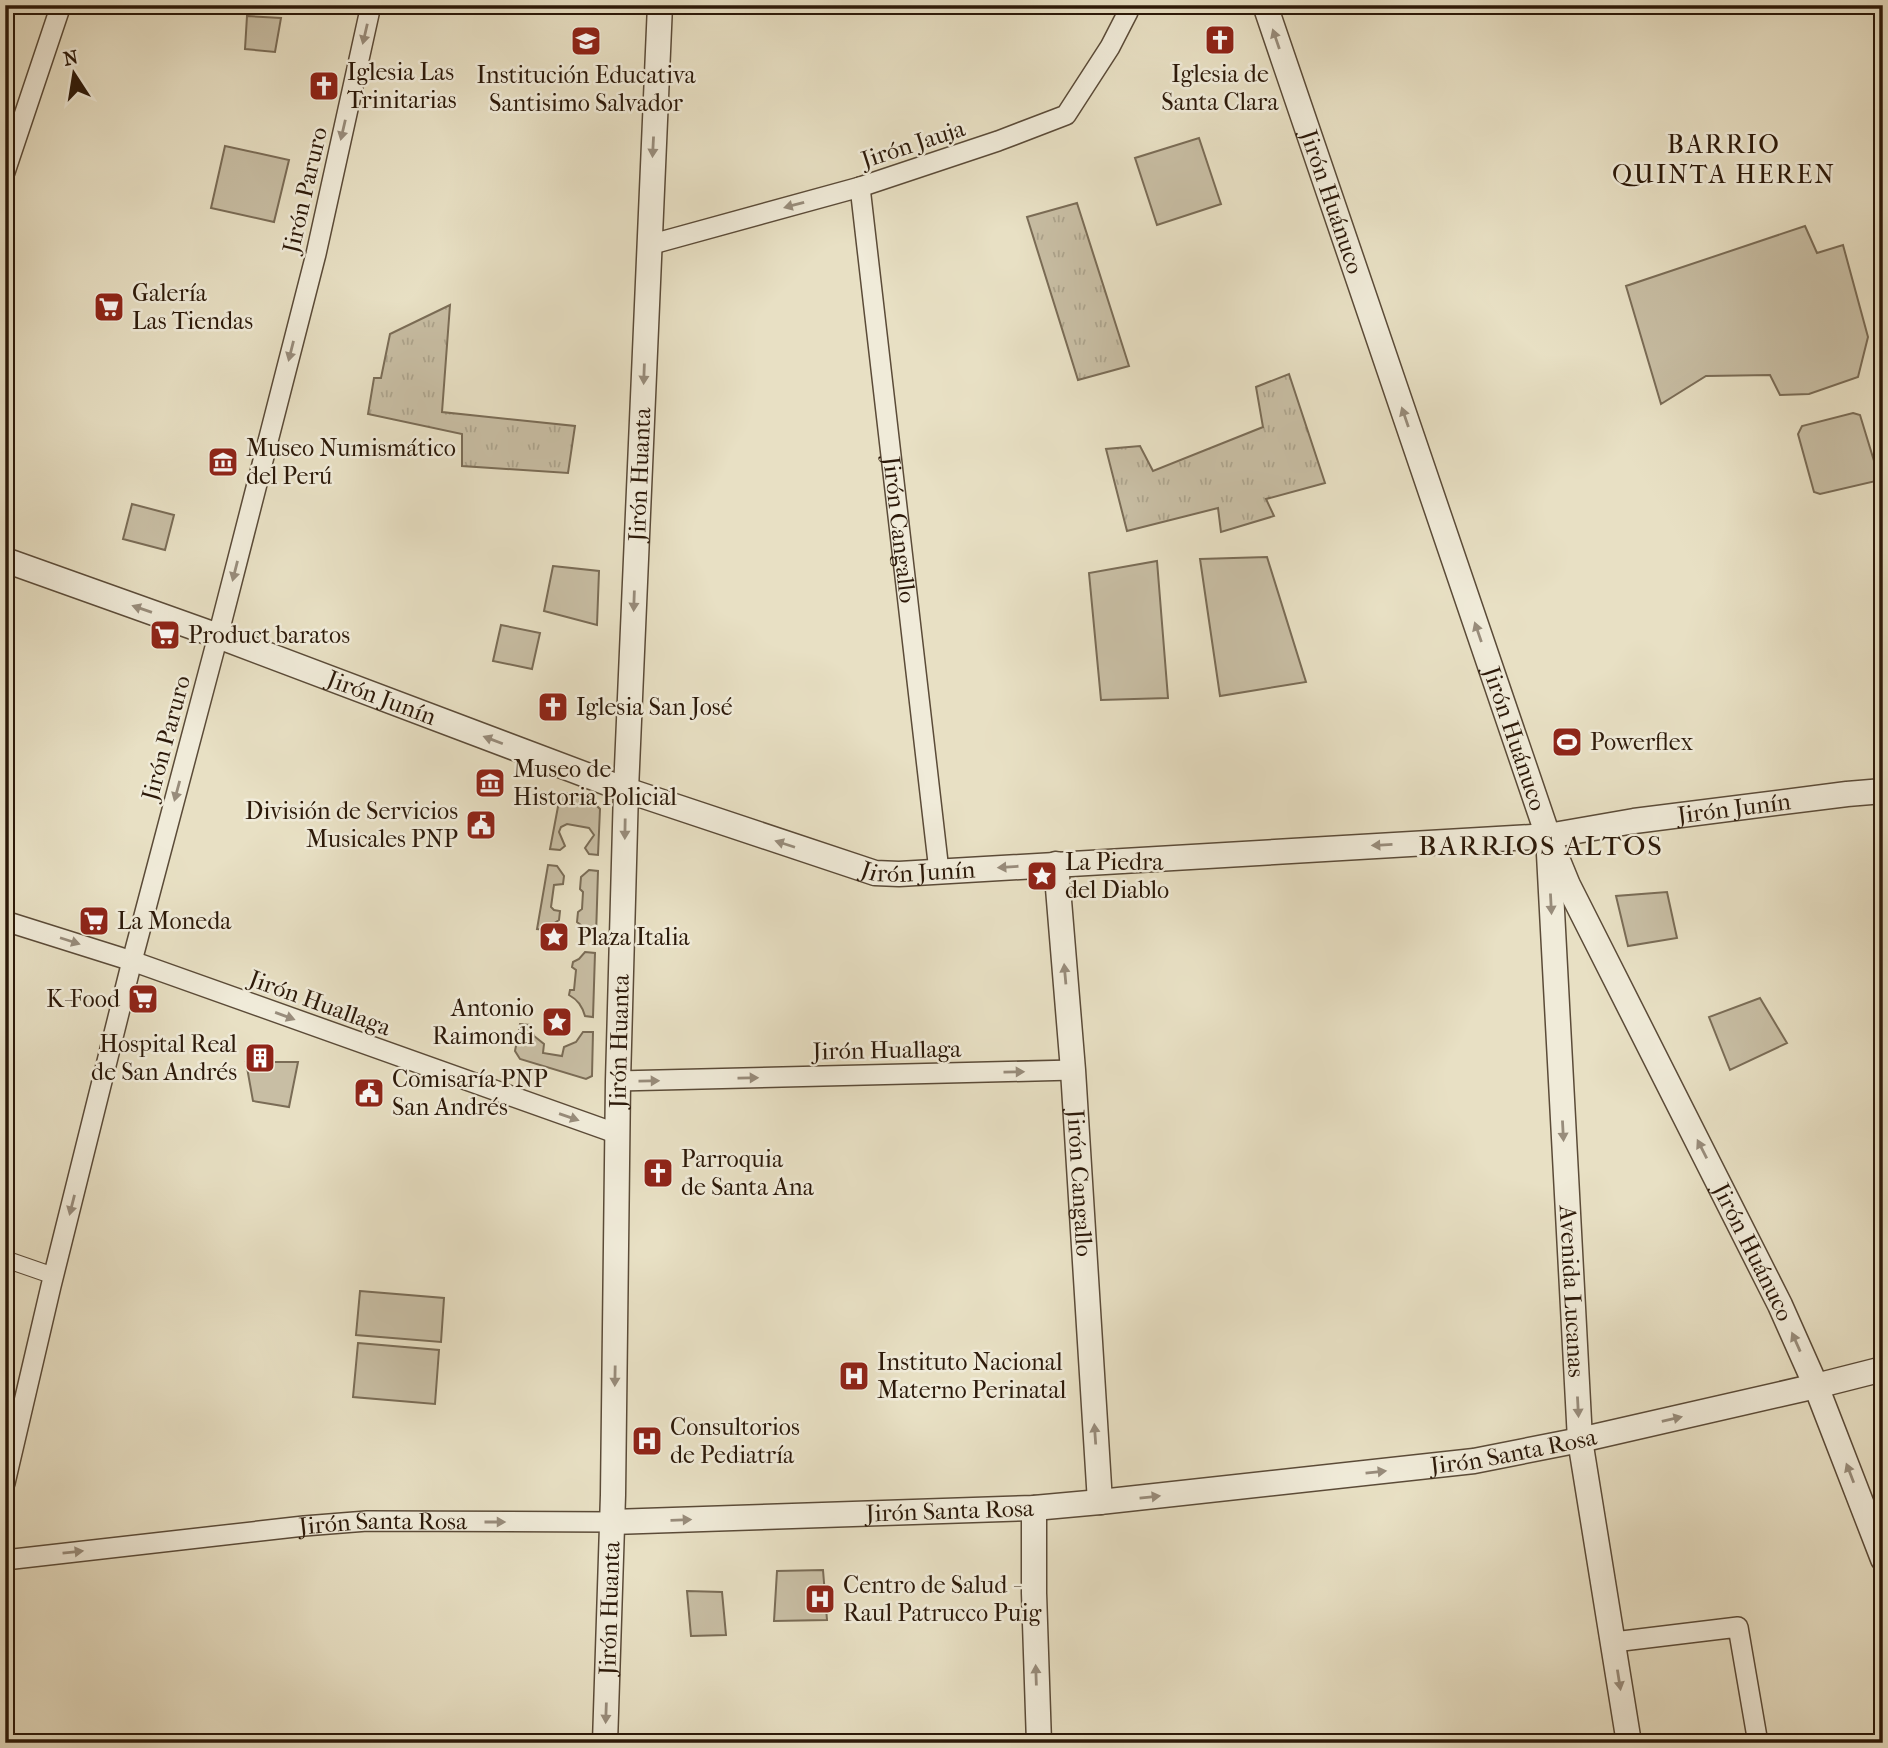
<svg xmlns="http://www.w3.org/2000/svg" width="1888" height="1748" font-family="'IM FELL French Canon',serif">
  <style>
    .grass { fill: url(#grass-tufts); stroke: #7a6c56; stroke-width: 2 }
    .garden { fill: #c8bea4; stroke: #7a6c56; stroke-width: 2 }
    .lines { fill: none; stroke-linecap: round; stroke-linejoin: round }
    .pedestrian-casing { stroke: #5b4b38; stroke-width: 18 }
    .minor-casing { stroke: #5b4b38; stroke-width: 22 }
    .tertiary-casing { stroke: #5b4b38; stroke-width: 27 }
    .pedestrian { stroke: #f0ebd9; stroke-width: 16 }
    .minor { stroke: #f0ebd9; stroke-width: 19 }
    .tertiary { stroke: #f0ebd9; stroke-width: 24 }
    .oneway { fill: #988c7b }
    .labels { text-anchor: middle; stroke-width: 5; stroke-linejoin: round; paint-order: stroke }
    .poi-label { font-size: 24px; fill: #2c1909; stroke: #f0ebd9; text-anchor: start }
    .street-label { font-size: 24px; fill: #2c1909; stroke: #f0ebd9 }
    .neighbourhood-label { font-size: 26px; letter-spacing: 2px; fill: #2c1909; stroke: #f0ebd9 }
    .quarter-label { font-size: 28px; letter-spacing: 2px; fill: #2c1909; stroke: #f0ebd9 }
  </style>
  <defs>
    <pattern id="grass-tufts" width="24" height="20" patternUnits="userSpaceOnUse" patternTransform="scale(1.75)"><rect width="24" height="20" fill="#c8bea4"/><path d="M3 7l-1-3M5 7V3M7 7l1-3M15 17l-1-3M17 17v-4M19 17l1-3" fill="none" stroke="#aca38c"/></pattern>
  </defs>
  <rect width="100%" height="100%" fill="#e8e0c4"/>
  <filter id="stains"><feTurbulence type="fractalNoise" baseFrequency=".00286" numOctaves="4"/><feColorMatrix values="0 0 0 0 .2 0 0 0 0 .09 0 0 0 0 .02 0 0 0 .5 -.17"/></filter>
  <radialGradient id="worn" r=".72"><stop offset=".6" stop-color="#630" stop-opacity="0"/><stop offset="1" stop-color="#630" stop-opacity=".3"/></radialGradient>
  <path class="grass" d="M 1077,203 L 1129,366 L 1078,380 L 1027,217 Z
    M 450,305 L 442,412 L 575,426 L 568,473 L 462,466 L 462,434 L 368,414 L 374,378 L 381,378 L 390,334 Z
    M 1289,374 L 1325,483 L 1266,499 L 1274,516 L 1221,532 L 1218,508 L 1127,531 L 1106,449 L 1140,446 L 1153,471 L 1263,427 L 1256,387 Z"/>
  <path class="garden" d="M 247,16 L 281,18 L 275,52 L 245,49 Z
    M 1199,138 L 1221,204 L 1157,225 L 1135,158 Z
    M 225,146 L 289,160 L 274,222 L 211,208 Z
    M 1805,226 L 1817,253 L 1843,245 L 1868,337 L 1858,377 L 1809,394 L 1780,395 L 1770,375 L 1706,376 L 1661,404 L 1626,286 Z
    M 1853,413 L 1860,415 L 1878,474 L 1876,481 L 1820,494 L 1814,492 L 1798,434 L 1802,426 Z
    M 132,504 L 174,515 L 165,550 L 123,539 Z
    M 1267,557 L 1306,682 L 1220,696 L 1200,559 Z
    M 1157,561 L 1168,698 L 1101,700 L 1089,573 Z
    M 553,566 L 599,571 L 597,625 L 544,611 Z
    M 501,625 L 540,633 L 532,669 L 493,661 Z
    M 566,793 L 595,804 L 600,809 L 598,855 L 589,854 L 585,848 L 594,835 L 589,828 L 567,824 L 561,827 L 559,832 L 565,846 L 560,850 L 550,849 L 560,796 Z
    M 548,865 L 557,866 L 564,876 L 563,884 L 554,885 L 551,907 L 554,910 L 560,911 L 559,920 L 550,926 L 547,930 L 537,929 Z
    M 589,870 L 598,871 L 596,936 L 587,935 L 582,926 L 577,922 L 578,912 L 582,909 L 583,892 L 580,889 L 581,877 Z
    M 1667,892 L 1677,938 L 1628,946 L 1616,896 Z
    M 585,952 L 595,953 L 593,1017 L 585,1016 C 582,1006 578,1000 569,995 L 570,990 L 574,990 L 576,970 L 572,967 L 573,962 L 579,959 Z
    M 1760,998 L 1787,1043 L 1730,1070 L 1709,1017 Z
    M 520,1024 L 530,1025 L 534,1036 L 544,1044 L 543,1053 L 562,1056 L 564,1047 L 576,1042 L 583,1032 L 593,1032 L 592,1076 L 586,1079 L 520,1059 L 515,1051 Z
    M 246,1062 L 298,1062 L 289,1107 L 253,1101 Z
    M 360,1291 L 444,1298 L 441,1342 L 356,1335 Z
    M 358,1343 L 439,1350 L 435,1404 L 353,1397 Z
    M 823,1570 L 827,1620 L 774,1621 L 777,1571 Z
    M 687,1591 L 722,1592 L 726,1635 L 691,1636 Z"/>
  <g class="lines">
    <g class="pedestrian-casing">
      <path id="pedestrian" d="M 5,1259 L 54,1276"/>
    </g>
    <g class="minor-casing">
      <g id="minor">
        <path d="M 5,172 L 61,5"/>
        <path id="s1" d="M 860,187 L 939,871"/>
        <path d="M 649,245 L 860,187 L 998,141 L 1066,115 L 1110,47 L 1128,12 L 1129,5"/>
        <path d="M 5,921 L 132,961 L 618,1134"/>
        <path d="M 618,1081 L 1073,1070"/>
        <path d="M 5,1483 L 51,1286 L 132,961 L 218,636 L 316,254 L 371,5"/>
        <path id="s2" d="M 5,1560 L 304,1526 L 367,1521 L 612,1522"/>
        <path d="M 1614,1642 L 1738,1627 L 1758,1743"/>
      </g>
    </g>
    <g class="tertiary-casing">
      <g id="tertiary">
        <path id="s3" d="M 1265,5 L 1548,836 L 1568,885 L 1780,1305 L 1816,1386 L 1883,1559"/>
        <path id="s4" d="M 5,560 L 218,636 L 626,790 L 875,873 L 899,874 L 1548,836 L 1634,821 L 1847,794 L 1883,791"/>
        <path id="s5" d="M 1549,854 L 1580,1440 L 1629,1743"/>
        <path id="s6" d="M 1056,864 L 1073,1070 L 1100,1502"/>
        <path d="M 1034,1508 L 1034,1593 L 1039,1743"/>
        <path id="s7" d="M 612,1522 L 1034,1508 L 1100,1502 L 1474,1461 L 1580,1440 L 1816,1386 L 1883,1369"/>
        <path id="s8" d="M 605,1743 L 613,1495 L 618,1081 L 626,790 L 660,5"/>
      </g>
    </g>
    <use href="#pedestrian" class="pedestrian"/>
    <use href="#minor" class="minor"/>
    <use href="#tertiary" class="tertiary"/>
  </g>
  <defs><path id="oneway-solid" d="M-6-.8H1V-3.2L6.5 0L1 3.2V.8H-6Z" transform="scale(1.75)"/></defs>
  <g class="oneway">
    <use href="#oneway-solid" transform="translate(365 34) rotate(103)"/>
    <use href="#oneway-solid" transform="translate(1276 39) rotate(-109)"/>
    <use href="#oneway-solid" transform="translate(343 130) rotate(103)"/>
    <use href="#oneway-solid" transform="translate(653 147) rotate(93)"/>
    <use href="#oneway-solid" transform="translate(794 205) rotate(165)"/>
    <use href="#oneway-solid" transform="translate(291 351) rotate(104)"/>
    <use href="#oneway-solid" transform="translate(644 374) rotate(92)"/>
    <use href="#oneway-solid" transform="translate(1405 417) rotate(-109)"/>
    <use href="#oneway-solid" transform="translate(235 571) rotate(104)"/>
    <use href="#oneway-solid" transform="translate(634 601) rotate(92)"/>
    <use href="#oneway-solid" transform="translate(142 609) rotate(-161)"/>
    <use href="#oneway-solid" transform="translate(1478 632) rotate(-109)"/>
    <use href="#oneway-solid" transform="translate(493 740) rotate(-159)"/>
    <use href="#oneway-solid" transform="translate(177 791) rotate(105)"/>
    <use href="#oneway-solid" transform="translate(625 829) rotate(91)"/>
    <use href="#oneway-solid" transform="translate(785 844) rotate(-162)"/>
    <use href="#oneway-solid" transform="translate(1382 845) rotate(177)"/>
    <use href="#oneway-solid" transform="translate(1008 867) rotate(176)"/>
    <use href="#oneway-solid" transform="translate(1551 904) rotate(87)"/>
    <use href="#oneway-solid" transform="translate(70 941) rotate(18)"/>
    <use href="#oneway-solid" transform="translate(1065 974) rotate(-95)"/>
    <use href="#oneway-solid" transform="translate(285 1016) rotate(20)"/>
    <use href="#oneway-solid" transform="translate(1014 1072) rotate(-1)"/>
    <use href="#oneway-solid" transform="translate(748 1078) rotate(-1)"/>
    <use href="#oneway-solid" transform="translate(649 1081) rotate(-1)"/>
    <use href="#oneway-solid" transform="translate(569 1117) rotate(19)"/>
    <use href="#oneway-solid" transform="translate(1563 1131) rotate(87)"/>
    <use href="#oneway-solid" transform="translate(1702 1149) rotate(-117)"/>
    <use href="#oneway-solid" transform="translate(72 1205) rotate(104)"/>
    <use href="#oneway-solid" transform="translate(1796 1342) rotate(-114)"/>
    <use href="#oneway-solid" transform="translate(615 1376) rotate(91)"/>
    <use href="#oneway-solid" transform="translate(1578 1407) rotate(87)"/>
    <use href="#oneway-solid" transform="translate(1672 1419) rotate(-13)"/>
    <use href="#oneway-solid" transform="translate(1095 1434) rotate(-94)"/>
    <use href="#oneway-solid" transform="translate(1376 1472) rotate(-6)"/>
    <use href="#oneway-solid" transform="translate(1850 1473) rotate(-111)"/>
    <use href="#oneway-solid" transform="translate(1150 1497) rotate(-6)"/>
    <use href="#oneway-solid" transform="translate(681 1520) rotate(-2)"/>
    <use href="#oneway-solid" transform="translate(495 1522)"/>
    <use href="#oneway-solid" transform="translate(73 1552) rotate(-6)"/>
    <use href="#oneway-solid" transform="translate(1036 1675) rotate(-92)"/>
    <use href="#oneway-solid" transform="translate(1619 1680) rotate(81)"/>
    <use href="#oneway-solid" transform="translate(606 1713) rotate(92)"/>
  </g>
  <defs>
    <g id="church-square" transform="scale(1.575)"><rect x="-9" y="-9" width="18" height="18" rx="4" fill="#8f2418" stroke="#f0ebd9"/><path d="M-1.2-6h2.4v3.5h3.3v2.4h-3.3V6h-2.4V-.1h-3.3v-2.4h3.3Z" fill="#fff"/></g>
    <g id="school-square" transform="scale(1.575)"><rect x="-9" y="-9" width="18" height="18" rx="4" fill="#8f2418" stroke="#f0ebd9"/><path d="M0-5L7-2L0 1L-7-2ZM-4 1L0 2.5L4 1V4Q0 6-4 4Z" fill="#fff"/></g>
    <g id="supermarket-square" transform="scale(1.575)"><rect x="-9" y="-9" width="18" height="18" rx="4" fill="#8f2418" stroke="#f0ebd9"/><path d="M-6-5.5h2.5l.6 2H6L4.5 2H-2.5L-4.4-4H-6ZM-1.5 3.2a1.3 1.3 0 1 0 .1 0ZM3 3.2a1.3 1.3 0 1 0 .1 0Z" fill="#fff"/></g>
    <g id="museum-square" transform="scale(1.575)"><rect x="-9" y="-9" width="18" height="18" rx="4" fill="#8f2418" stroke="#f0ebd9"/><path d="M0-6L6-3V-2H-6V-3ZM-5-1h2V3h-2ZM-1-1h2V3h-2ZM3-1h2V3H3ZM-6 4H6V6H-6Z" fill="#fff"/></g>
    <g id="stadium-square" transform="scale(1.575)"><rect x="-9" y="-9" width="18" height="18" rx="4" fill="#8f2418" stroke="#f0ebd9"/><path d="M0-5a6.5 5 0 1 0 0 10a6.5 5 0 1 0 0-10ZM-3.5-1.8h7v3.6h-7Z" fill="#fff"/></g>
    <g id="civic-square" transform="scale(1.575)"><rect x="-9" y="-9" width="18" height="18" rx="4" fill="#8f2418" stroke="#f0ebd9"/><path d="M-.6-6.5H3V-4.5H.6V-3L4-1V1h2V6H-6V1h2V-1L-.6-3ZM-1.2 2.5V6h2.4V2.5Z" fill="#fff"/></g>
    <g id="sight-square" transform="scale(1.575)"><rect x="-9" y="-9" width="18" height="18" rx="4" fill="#8f2418" stroke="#f0ebd9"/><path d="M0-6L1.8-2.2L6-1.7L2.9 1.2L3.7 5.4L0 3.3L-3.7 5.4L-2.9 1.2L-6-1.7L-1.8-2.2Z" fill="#fff"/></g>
    <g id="building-square" transform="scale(1.575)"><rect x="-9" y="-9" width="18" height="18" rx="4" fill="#8f2418" stroke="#f0ebd9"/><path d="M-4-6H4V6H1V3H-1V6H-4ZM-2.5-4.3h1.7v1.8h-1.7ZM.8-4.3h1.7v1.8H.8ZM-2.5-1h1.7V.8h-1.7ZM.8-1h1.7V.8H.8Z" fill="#fff"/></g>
    <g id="hospital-square" transform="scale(1.575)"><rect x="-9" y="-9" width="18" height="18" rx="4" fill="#8f2418" stroke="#f0ebd9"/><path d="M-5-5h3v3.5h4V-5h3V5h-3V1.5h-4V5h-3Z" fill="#fff"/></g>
  </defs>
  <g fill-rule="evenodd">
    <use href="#church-square" x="1220" y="40"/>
    <use href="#school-square" x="586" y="41"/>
    <use href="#church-square" x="324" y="86"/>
    <use href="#supermarket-square" x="109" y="307"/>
    <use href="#museum-square" x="223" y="462"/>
    <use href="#supermarket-square" x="165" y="635"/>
    <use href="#church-square" x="553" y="707"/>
    <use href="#stadium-square" x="1567" y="742"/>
    <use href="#museum-square" x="490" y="783"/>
    <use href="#civic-square" x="481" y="825"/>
    <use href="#sight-square" x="1042" y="876"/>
    <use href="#supermarket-square" x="94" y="921"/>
    <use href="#sight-square" x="554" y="937"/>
    <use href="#supermarket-square" x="143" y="999"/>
    <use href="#sight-square" x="557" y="1022"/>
    <use href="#building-square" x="260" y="1058"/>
    <use href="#civic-square" x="369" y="1093"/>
    <use href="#church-square" x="658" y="1173"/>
    <use href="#hospital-square" x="854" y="1376"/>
    <use href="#hospital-square" x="647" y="1441"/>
    <use href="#hospital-square" x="820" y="1599"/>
  </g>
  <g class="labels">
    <g class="poi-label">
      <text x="347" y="80">Iglesia Las<tspan x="347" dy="28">Trinitarias</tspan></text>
      <text x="1220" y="82" text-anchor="middle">Iglesia de<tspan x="1220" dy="28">Santa Clara</tspan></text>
      <text x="586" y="83" text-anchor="middle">Institución Educativa<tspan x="586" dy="28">Santisimo Salvador</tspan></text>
      <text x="132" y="301">Galería<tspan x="132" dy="28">Las Tiendas</tspan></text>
      <text x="246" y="456">Museo Numismático<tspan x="246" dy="28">del Perú</tspan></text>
      <text x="188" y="643">Product baratos</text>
      <text x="576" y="715">Iglesia San José</text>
      <text x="1590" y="750">Powerflex</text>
      <text x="513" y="777">Museo de<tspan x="513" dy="28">Historia Policial</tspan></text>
      <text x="458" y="819" text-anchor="end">División de Servicios<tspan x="458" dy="28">Musicales PNP</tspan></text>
      <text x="1065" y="870">La Piedra<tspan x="1065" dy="28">del Diablo</tspan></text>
      <text x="117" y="929">La Moneda</text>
      <text x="577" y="945">Plaza Italia</text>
      <text x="120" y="1007" text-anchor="end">K-Food</text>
      <text x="534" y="1016" text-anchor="end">Antonio<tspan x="534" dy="28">Raimondi</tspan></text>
      <text x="237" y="1052" text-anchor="end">Hospital Real<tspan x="237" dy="28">de San Andrés</tspan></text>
      <text x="392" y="1087">Comisaría PNP<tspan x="392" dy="28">San Andrés</tspan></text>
      <text x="681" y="1167">Parroquia<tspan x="681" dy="28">de Santa Ana</tspan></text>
      <text x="877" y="1370">Instituto Nacional<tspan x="877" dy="28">Materno Perinatal</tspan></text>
      <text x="670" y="1435">Consultorios<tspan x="670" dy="28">de Pediatría</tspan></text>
      <text x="843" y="1593">Centro de Salud -<tspan x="843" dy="28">Raul Patrucco Puig</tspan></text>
    </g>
    <g class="street-label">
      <text transform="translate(913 144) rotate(-18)" y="8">Jirón Jauja</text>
      <text transform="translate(305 190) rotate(-77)" y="8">Jirón Paruro</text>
      <text dy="8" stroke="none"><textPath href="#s3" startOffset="208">Jirón Huánuco</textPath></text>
      <text dy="8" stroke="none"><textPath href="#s8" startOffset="1269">Jirón Huanta</textPath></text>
      <text dy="8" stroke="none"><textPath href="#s1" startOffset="345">Jirón Cangallo</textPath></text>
      <text dy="8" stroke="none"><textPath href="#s4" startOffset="401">Jirón Junín</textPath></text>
      <text transform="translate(166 738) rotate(-75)" y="8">Jirón Paruro</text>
      <text dy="8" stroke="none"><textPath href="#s3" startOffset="775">Jirón Huánuco</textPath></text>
      <text dy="8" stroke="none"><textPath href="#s4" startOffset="1787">Jirón Junín</textPath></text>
      <text dy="8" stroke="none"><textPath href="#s4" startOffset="968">Jirón Junín</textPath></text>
      <text transform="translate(320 1003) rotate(20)" y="8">Jirón Huallaga</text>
      <text dy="8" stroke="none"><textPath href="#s8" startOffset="702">Jirón Huanta</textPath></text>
      <text transform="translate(887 1050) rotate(-1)" y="8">Jirón Huallaga</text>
      <text dy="8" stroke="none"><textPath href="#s6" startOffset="320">Jirón Cangallo</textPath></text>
      <text dy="8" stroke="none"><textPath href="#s3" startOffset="1342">Jirón Huánuco</textPath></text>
      <text dy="8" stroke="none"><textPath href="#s5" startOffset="438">Avenida Lucanas</textPath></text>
      <text dy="8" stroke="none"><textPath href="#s7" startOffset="905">Jirón Santa Rosa</textPath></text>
      <text dy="8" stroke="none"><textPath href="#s7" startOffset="338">Jirón Santa Rosa</textPath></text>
      <text dy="8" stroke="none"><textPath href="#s2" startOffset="380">Jirón Santa Rosa</textPath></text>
      <text dy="8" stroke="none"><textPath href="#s8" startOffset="135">Jirón Huanta</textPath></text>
    </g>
    <g class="neighbourhood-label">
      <text x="1724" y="153">BARRIO<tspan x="1724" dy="30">QUINTA HEREN</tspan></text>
    </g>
    <g class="quarter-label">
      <text x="1541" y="855">BARRIOS ALTOS</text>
    </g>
  </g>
  <rect width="1888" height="1748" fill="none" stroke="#e8e0c4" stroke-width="28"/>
  <rect x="7" y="7" width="1874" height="1734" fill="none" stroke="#2c1909" stroke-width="3.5"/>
  <rect x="14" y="14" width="1860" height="1720" fill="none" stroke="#2c1909" stroke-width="2"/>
  <g transform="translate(74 74) rotate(348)" stroke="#f0ebd9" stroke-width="5" paint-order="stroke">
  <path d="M0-5L12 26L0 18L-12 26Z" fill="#2c1909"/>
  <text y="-10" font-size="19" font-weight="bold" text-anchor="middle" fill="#2c1909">N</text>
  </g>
  <rect width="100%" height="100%" filter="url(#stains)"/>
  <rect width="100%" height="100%" fill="url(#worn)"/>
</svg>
